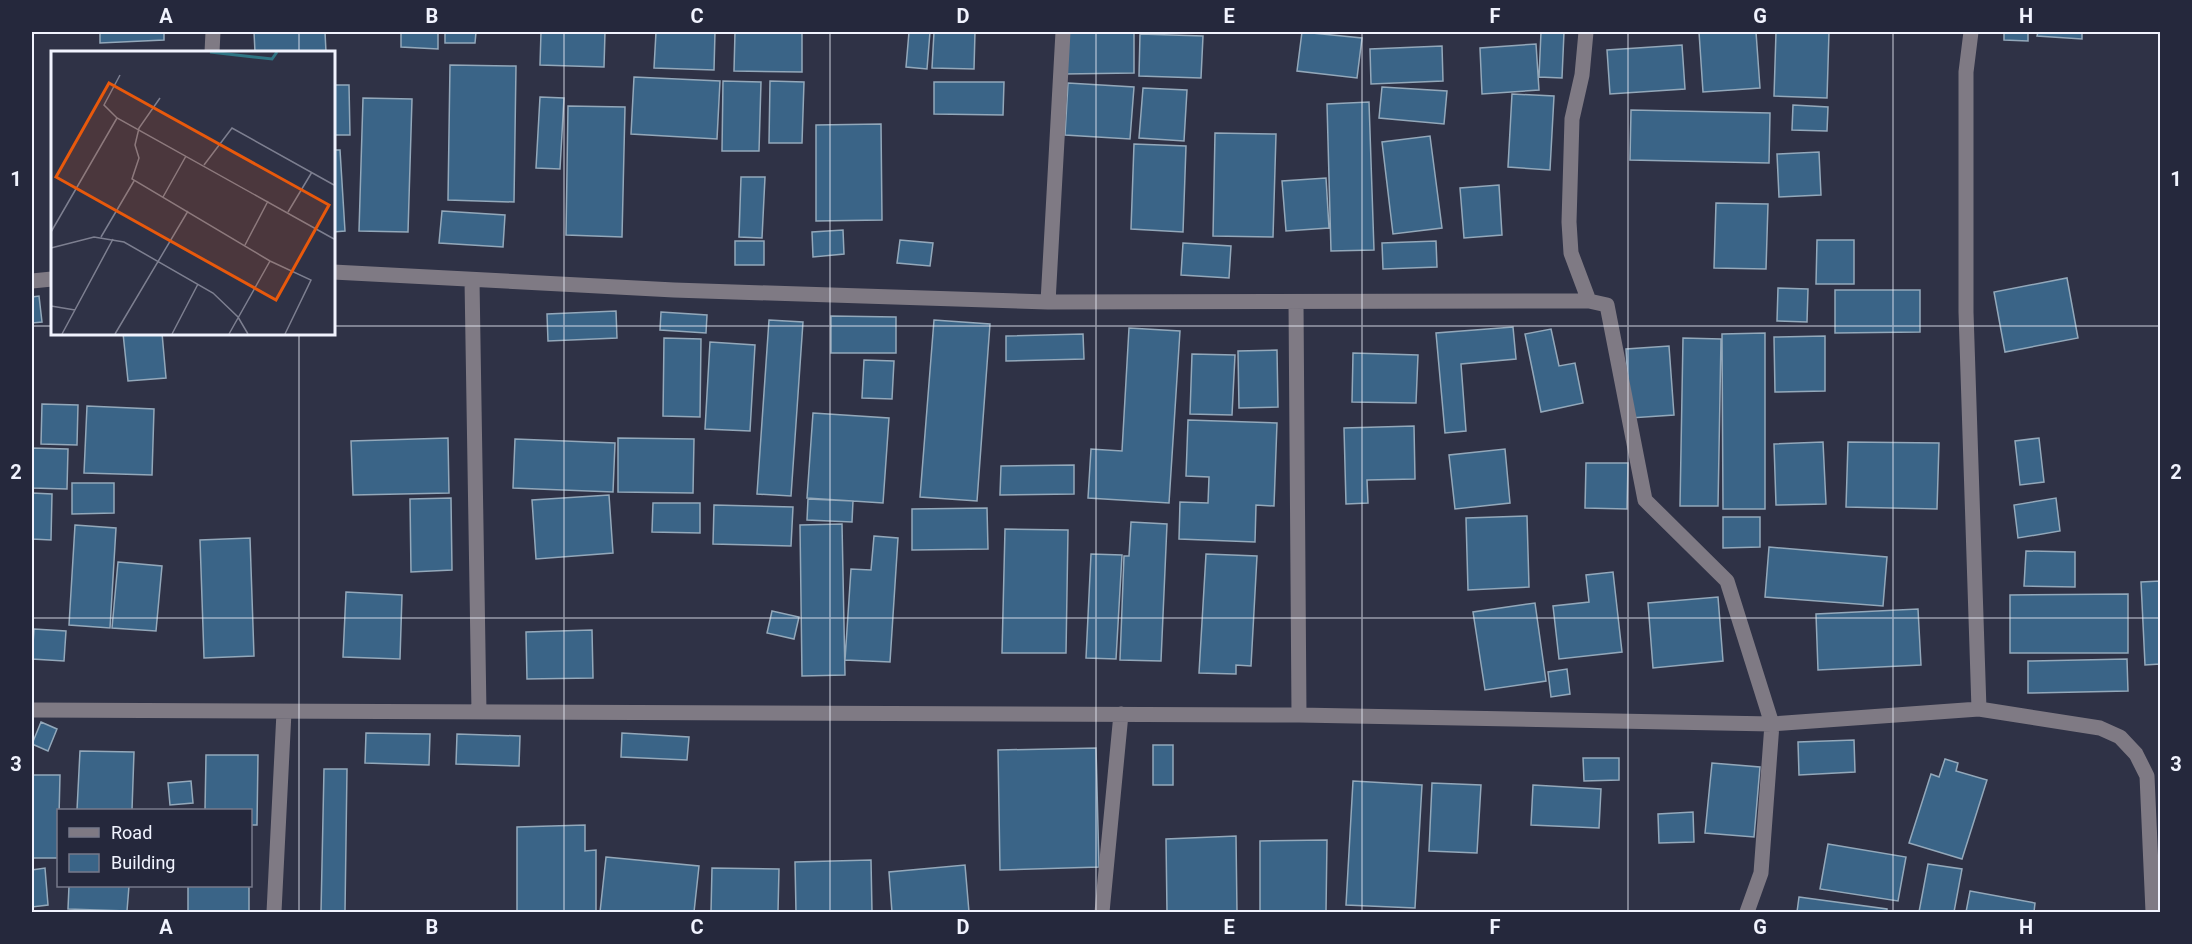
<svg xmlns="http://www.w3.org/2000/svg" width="2192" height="944" font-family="Roboto,sans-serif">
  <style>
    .building { fill: #3a6487; stroke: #93a8ba; stroke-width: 1.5 }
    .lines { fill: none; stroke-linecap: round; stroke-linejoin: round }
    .minor { stroke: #7f7a84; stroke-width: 15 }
    .grid { fill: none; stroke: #f1f3fe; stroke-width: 1.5; stroke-opacity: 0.55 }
    .inset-river { fill: none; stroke: #2e7584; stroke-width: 3 }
    .inset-road { fill: none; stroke: #7d7f90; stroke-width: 1.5 }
    .view { fill: #e8590c; fill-opacity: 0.15; stroke: #e8590c; stroke-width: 3 }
    .inset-edge { fill: none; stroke: #f1f3fe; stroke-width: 3 }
    .neatline { fill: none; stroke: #f1f3fe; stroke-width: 2 }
    .grid-label { font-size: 20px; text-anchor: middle; font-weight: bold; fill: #f1f3fe }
  </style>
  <rect width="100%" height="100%" fill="#2f3246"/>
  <path class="building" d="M 100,32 L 164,32 L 164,40 L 100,43 Z
    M 254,32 L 325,32 L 326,52 L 255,52 Z
    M 401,32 L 438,32 L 438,49 L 401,47 Z
    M 445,32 L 476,32 L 475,43 L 445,43 Z
    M 541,32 L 605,32 L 604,67 L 540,65 Z
    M 656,32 L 715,32 L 714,70 L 654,68 Z
    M 735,32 L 802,32 L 802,72 L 734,71 Z
    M 909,32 L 930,32 L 927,69 L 906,67 Z
    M 934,32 L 975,32 L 974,69 L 932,68 Z
    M 1064,32 L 1134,32 L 1134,73 L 1064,74 Z
    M 1302,32 L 1362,38 L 1357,78 L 1297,71 Z
    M 1541,32 L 1564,32 L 1562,78 L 1539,77 Z
    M 1699,32 L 1756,32 L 1760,88 L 1703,92 Z
    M 1776,32 L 1829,32 L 1827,98 L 1774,96 Z
    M 2004,32 L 2028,32 L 2028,41 L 2004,40 Z
    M 2038,32 L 2082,32 L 2082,39 L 2037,36 Z
    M 1140,34 L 1203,36 L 1201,78 L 1139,76 Z
    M 1536,44 L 1539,90 L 1482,94 L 1480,48 Z
    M 1682,45 L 1685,89 L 1610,94 L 1607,50 Z
    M 1442,46 L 1443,81 L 1371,84 L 1370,49 Z
    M 450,65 L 516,66 L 514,202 L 448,200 Z
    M 634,77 L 720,81 L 717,139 L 631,134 Z
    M 723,81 L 761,82 L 759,151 L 722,151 Z
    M 770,81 L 804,82 L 802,143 L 769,143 Z
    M 934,82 L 1004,82 L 1003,115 L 934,114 Z
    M 1068,83 L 1134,87 L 1130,139 L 1065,135 Z
    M 333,85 L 349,85 L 350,135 L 333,135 Z
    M 1382,87 L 1447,91 L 1444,124 L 1379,118 Z
    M 1143,88 L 1187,90 L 1184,141 L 1139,138 Z
    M 1512,94 L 1554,96 L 1550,170 L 1508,167 Z
    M 540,97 L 564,98 L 560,169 L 536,168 Z
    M 363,98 L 412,99 L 408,232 L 359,231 Z
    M 1369,102 L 1374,250 L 1331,251 L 1327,104 Z
    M 1793,105 L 1828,107 L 1827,131 L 1792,130 Z
    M 568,106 L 625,107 L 622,237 L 566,235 Z
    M 1631,110 L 1770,113 L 1769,163 L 1630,160 Z
    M 881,124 L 882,220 L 816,221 L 816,125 Z
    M 1215,133 L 1276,134 L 1273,237 L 1213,236 Z
    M 1430,136 L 1442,228 L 1393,234 L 1382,142 Z
    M 1134,144 L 1186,146 L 1183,232 L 1131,229 Z
    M 333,150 L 340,150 L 345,231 L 333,232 Z
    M 1819,152 L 1821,195 L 1779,197 L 1777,154 Z
    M 741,177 L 765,177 L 762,238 L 739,237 Z
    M 1326,178 L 1329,228 L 1286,231 L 1282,181 Z
    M 1499,185 L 1502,235 L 1464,238 L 1460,188 Z
    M 1716,203 L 1768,204 L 1766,269 L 1714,268 Z
    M 442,211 L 505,215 L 503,247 L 439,243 Z
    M 843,230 L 844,254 L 813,257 L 812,232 Z
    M 900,240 L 933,243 L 930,266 L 897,263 Z
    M 1817,240 L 1854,240 L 1854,284 L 1816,284 Z
    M 735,241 L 764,241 L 764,265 L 735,265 Z
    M 1436,241 L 1437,267 L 1383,269 L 1382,243 Z
    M 1183,243 L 1231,246 L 1229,278 L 1181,275 Z
    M 2067,278 L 2078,338 L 2005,352 L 1994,292 Z
    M 1778,288 L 1808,289 L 1807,322 L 1777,321 Z
    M 1835,290 L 1920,290 L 1920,332 L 1835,333 Z
    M 39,296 L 42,322 L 32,323 L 32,297 Z
    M 616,311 L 617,338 L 548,341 L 547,314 Z
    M 661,312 L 707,315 L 706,333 L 660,330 Z
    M 831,316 L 896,317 L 896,353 L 831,353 Z
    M 769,320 L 803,322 L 791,496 L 757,494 Z
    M 934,320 L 990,324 L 977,501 L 920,497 Z
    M 1513,327 L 1516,359 L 1461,364 L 1466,431 L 1445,433 L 1436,333 Z
    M 1129,328 L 1180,331 L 1169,503 L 1088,498 L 1091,449 L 1122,451 Z
    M 1551,329 L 1559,366 L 1575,363 L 1583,403 L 1541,412 L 1525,334 Z
    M 123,333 L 162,333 L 166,378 L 128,381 Z
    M 1765,333 L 1765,509 L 1723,509 L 1722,334 Z
    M 1083,334 L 1084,359 L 1006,361 L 1006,336 Z
    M 1825,336 L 1825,391 L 1775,392 L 1774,337 Z
    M 664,338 L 701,339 L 700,417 L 663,416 Z
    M 1683,338 L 1721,339 L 1718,506 L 1680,506 Z
    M 710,342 L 755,345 L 750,431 L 705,429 Z
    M 1669,346 L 1674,415 L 1630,418 L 1626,349 Z
    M 1277,350 L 1278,407 L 1239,408 L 1238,351 Z
    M 1353,353 L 1418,355 L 1416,403 L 1352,402 Z
    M 1192,354 L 1235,355 L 1232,415 L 1190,414 Z
    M 864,360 L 894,361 L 892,399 L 862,398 Z
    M 42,404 L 78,405 L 77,445 L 41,444 Z
    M 87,406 L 154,409 L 152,475 L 84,473 Z
    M 813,413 L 889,418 L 883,503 L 807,498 Z
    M 1188,420 L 1277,423 L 1274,506 L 1256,505 L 1255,542 L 1179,539 L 1180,502 L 1208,503 L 1209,477 L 1186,476 Z
    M 1414,426 L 1415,479 L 1367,480 L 1368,503 L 1346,504 L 1344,428 Z
    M 448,438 L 449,493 L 353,495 L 351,441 Z
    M 618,438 L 694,439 L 693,493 L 618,492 Z
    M 2039,438 L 2044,482 L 2020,485 L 2015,441 Z
    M 515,439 L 615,443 L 613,492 L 513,488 Z
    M 1823,442 L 1826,504 L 1776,505 L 1774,444 Z
    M 1848,442 L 1939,443 L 1937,509 L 1846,507 Z
    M 32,448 L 68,449 L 67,489 L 32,488 Z
    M 1505,449 L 1510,503 L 1455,509 L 1449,455 Z
    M 1586,463 L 1628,463 L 1627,509 L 1585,508 Z
    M 1074,465 L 1074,494 L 1000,495 L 1001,466 Z
    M 72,483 L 114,483 L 114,513 L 72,514 Z
    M 32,493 L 52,494 L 51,540 L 32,539 Z
    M 609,495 L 613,553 L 536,559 L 532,500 Z
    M 451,498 L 452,570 L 411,572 L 410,499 Z
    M 2056,498 L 2060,531 L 2018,538 L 2014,505 Z
    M 808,499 L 853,501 L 852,522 L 807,520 Z
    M 653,503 L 700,503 L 700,533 L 652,532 Z
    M 714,505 L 793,507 L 791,546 L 713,544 Z
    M 987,508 L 988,549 L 912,550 L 912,509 Z
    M 1527,516 L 1529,587 L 1468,590 L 1466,518 Z
    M 1723,517 L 1760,517 L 1760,547 L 1723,548 Z
    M 1131,522 L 1167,524 L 1161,661 L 1120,660 L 1124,556 L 1129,556 Z
    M 842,524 L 845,675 L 802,676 L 800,525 Z
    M 75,525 L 116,528 L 110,628 L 69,625 Z
    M 1005,529 L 1068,530 L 1066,653 L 1002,653 Z
    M 874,536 L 898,538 L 890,662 L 845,660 L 851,569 L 871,570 Z
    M 250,538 L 254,656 L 204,658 L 200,540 Z
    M 1769,547 L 1887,557 L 1883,606 L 1765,597 Z
    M 2026,551 L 2075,552 L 2075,587 L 2024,586 Z
    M 1091,554 L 1122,555 L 1116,659 L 1086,658 Z
    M 1206,554 L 1257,556 L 1251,666 L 1236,665 L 1236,674 L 1199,673 Z
    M 118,562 L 162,566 L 156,631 L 112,628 Z
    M 1613,572 L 1622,652 L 1559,659 L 1553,606 L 1589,602 L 1586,575 Z
    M 2160,581 L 2160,664 L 2145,665 L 2141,582 Z
    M 346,592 L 402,595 L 400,659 L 343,657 Z
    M 2128,594 L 2128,653 L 2010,653 L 2010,595 Z
    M 1718,597 L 1723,661 L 1653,668 L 1648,603 Z
    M 1535,603 L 1546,681 L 1485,690 L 1473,612 Z
    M 1918,609 L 1921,665 L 1818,670 L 1816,614 Z
    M 772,611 L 799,617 L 794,639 L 767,633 Z
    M 34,629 L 66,631 L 64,661 L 32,659 Z
    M 592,630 L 593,678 L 527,679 L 526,632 Z
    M 2127,659 L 2128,691 L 2028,693 L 2028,661 Z
    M 1567,669 L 1570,694 L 1551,697 L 1548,672 Z
    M 41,722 L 57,729 L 48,751 L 32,744 Z
    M 366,733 L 430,734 L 429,765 L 365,763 Z
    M 622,733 L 689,737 L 687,760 L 621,757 Z
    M 457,734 L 520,736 L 519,766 L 456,764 Z
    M 1854,740 L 1855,772 L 1799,775 L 1798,742 Z
    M 1153,745 L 1173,745 L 1173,785 L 1153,785 Z
    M 1096,748 L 1099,867 L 1000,870 L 998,750 Z
    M 80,751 L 134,752 L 132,810 L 77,810 Z
    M 206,755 L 258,755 L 257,825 L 250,825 L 250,810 L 205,810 Z
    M 1583,758 L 1619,758 L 1619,780 L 1584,781 Z
    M 1945,759 L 1958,763 L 1956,771 L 1987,780 L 1962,859 L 1909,843 L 1931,774 L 1939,777 Z
    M 1712,763 L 1760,767 L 1754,837 L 1705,833 Z
    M 324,769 L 347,769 L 345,912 L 321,912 Z
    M 32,775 L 60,775 L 58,858 L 32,858 Z
    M 191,781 L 193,803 L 170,805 L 168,783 Z
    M 1353,781 L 1422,785 L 1415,908 L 1346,905 Z
    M 1432,783 L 1481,785 L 1477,853 L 1429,851 Z
    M 1533,785 L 1601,789 L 1599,828 L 1531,825 Z
    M 1693,812 L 1694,842 L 1659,843 L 1658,814 Z
    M 585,825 L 585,851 L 596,850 L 596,911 L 517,912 L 517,827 Z
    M 1236,836 L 1237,912 L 1167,912 L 1166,839 Z
    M 1327,840 L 1326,912 L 1260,912 L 1260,841 Z
    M 1828,844 L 1906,857 L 1898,901 L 1820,889 Z
    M 606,857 L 699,866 L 694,912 L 600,912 Z
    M 871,860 L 872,912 L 796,912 L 795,862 Z
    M 1928,864 L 1962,869 L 1954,912 L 1919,912 Z
    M 965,865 L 969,912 L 892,912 L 889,872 Z
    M 45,868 L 48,905 L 32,907 L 32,870 Z
    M 712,868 L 779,869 L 778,912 L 711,912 Z
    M 69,886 L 129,886 L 127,911 L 68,909 Z
    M 188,886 L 249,886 L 249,912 L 188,912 Z
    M 1970,891 L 2035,903 L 2034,912 L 1966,912 Z
    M 1799,897 L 1887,909 L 1887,912 L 1797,912 Z"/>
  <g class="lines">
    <path class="minor" d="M 1586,32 L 1582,75 L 1572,119 L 1569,222 L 1571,253 L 1589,301
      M 1971,32 L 1966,72 L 1966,312 L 1979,709
      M 212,52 L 213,32
      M 333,272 L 674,290 L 1048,302 L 1589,301 L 1607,305 L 1645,500 L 1727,581 L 1772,724 L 1761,873 L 1747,912
      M 472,280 L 479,712
      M 32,281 L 52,279
      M 1048,302 L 1063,32
      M 1296,302 L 1299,715
      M 32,710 L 1299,715 L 1772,724 L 1979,709 L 2100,728 L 2120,737 L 2136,754 L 2147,776 L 2153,912
      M 274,912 L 284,712
      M 1102,912 L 1121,714"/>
  </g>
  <path class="grid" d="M 299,32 L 299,52M 564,32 L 564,912M 830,32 L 830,912M 1096,32 L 1096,912M 1362,32 L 1362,912M 1628,32 L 1628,912M 1893,32 L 1893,912M 32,326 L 52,326M 333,326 L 2160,326M 299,333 L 299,912M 32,618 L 2160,618"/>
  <g transform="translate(51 51)">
    <rect width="284" height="284" fill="#2f3246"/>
    <path class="inset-river" d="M 159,1 L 221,8 L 226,1"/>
    <path class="inset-road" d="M 69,24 L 53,54 L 66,67 L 283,188M 109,47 L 88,77 L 84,94 L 88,107 L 81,128 L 219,210 L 260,229 L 234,283M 153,114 L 181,77 L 283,134M 112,146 L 135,105M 237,161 L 261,121M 0,181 L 66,67M 50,186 L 83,130M 194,194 L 217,150M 0,197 L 43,186 L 73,191 L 162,242 L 187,266 L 197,283M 0,255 L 24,259M 11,283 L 62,188M 64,283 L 137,160M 121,283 L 147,233M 178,283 L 219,210"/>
    <path class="view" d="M 58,32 L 278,154 L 225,249 L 5,126 Z"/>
    <rect width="284" height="284" class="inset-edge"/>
  </g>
  <rect width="2192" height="944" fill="none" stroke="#25283c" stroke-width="66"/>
  <rect x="57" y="809" width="195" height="78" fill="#25283c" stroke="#77798a" stroke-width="1.5"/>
  <rect x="69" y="828" width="30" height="9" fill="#7f7a84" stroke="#77798a" stroke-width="1.5"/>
  <text x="111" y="839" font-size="18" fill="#f1f3fe">Road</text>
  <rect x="69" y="854" width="30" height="18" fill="#3a6487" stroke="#77798a" stroke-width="1.5"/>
  <text x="111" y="869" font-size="18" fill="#f1f3fe">Building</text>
  <rect x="33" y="33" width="2126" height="878" class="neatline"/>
  <g class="grid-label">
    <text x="166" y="23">A</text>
    <text x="432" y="23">B</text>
    <text x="697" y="23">C</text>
    <text x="963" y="23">D</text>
    <text x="1229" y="23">E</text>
    <text x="1495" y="23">F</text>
    <text x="1760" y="23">G</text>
    <text x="2026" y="23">H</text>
    <text x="16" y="186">1</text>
    <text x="2176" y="186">1</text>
    <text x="16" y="479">2</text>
    <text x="2176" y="479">2</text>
    <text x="16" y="771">3</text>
    <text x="2176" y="771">3</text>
    <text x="166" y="934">A</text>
    <text x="432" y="934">B</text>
    <text x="697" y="934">C</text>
    <text x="963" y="934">D</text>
    <text x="1229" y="934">E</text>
    <text x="1495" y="934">F</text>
    <text x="1760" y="934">G</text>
    <text x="2026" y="934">H</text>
  </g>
</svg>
